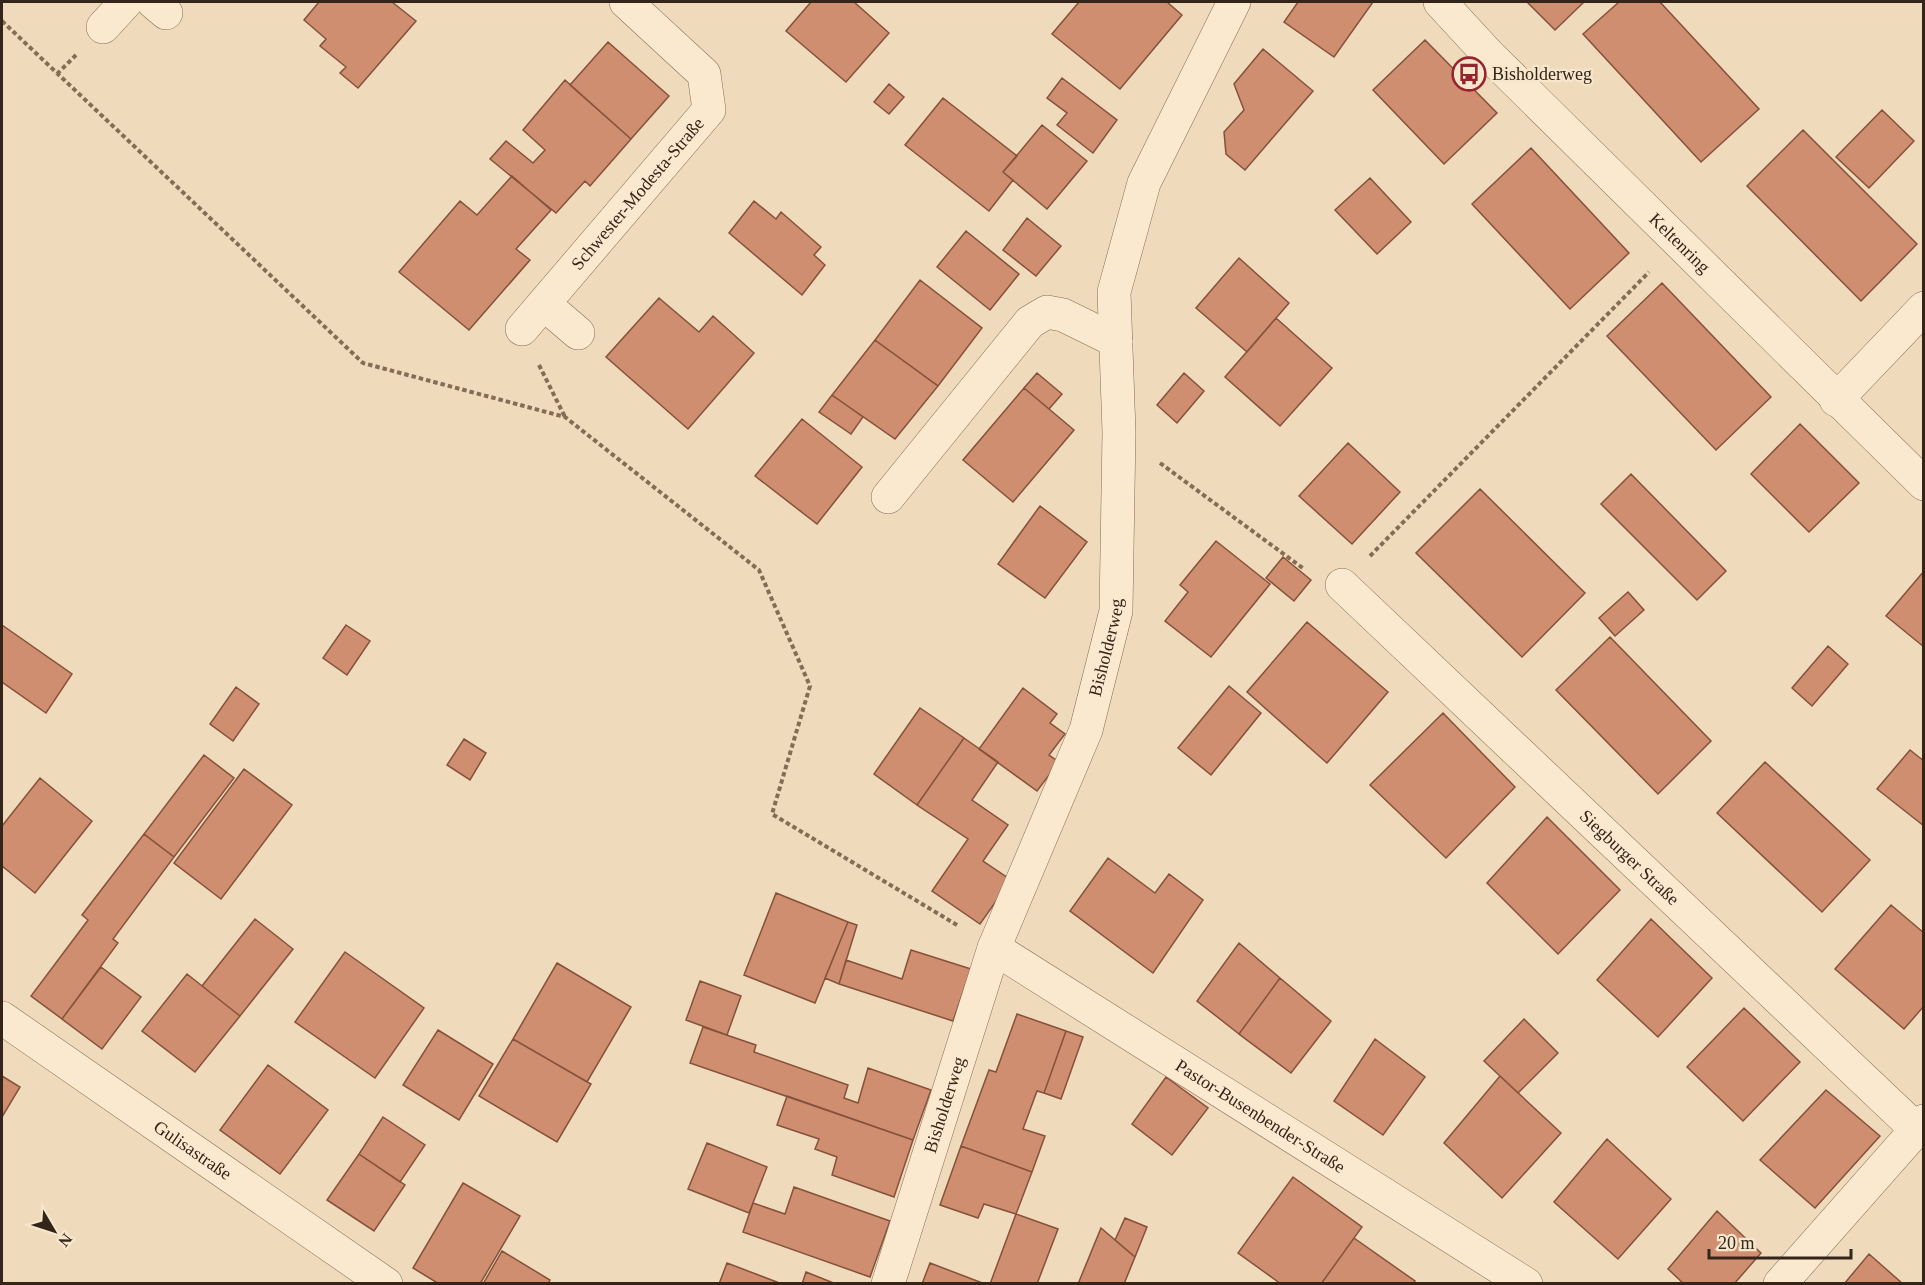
<svg xmlns="http://www.w3.org/2000/svg" width="1925" height="1285" font-family="'Times New Roman',serif">
  <style>
    .building { fill: #ce8e6f; stroke: #86513a; stroke-width: 1.5 }
    .lines { fill: none; stroke-linecap: round; stroke-linejoin: round }
    .minor-casing { stroke: #866b55; stroke-width: 34 }
    .path { stroke: #866b55; stroke-width: 4; stroke-dasharray: 4.5 3; stroke-linecap: butt }
    .minor { stroke: #fae9ce; stroke-width: 33 }
    .labels { text-anchor: middle; stroke-width: 4.5; stroke-linejoin: round; paint-order: stroke }
    .poi-label { font-size: 18px; fill: #34251a; stroke: #f6e6cb; text-anchor: start }
    .street-label { font-size: 18px; fill: #34251a; stroke: #f6e6cb }
  </style>
  <rect width="100%" height="100%" fill="#efdbbb"/>
  <path class="building" d="M 319,2 L 392,2 L 416,21 L 358,88 L 340,73 L 346,67 L 320,46 L 326,39 L 304,20 Z
    M 811,2 L 854,2 L 889,33 L 846,82 L 786,31 Z
    M 1079,2 L 1167,2 L 1182,15 L 1120,89 L 1052,34 Z
    M 1298,2 L 1373,2 L 1334,57 L 1284,22 Z
    M 1527,2 L 1584,2 L 1555,30 Z
    M 1619,2 L 1660,2 L 1759,109 L 1701,162 L 1583,34 Z
    M 1425,40 L 1497,113 L 1444,164 L 1373,90 Z
    M 608,42 L 669,96 L 631,139 L 570,85 Z
    M 1263,49 L 1313,91 L 1245,170 L 1226,154 L 1224,132 L 1244,110 L 1234,84 Z
    M 1062,78 L 1117,120 L 1093,153 L 1057,125 L 1067,113 L 1047,98 Z
    M 565,80 L 631,139 L 590,186 L 585,181 L 556,213 L 490,159 L 506,141 L 533,163 L 545,150 L 523,130 Z
    M 889,84 L 904,97 L 889,114 L 874,102 Z
    M 943,98 L 1017,156 L 1003,172 L 1013,180 L 989,211 L 905,145 Z
    M 1882,110 L 1914,141 L 1869,188 L 1836,157 Z
    M 1042,125 L 1087,161 L 1047,209 L 1003,172 Z
    M 1803,130 L 1917,244 L 1861,301 L 1747,186 Z
    M 1531,148 L 1629,253 L 1570,309 L 1472,204 Z
    M 512,176 L 551,210 L 516,249 L 530,260 L 469,330 L 399,272 L 460,201 L 477,215 Z
    M 1370,178 L 1411,222 L 1377,254 L 1335,210 Z
    M 754,201 L 776,219 L 781,212 L 821,247 L 814,255 L 825,265 L 802,295 L 729,233 Z
    M 1027,218 L 1061,246 L 1036,276 L 1003,250 Z
    M 966,231 L 1019,274 L 990,310 L 937,267 Z
    M 1239,258 L 1289,303 L 1247,352 L 1196,308 Z
    M 920,280 L 982,328 L 938,386 L 875,340 Z
    M 1662,283 L 1771,397 L 1716,450 L 1607,336 Z
    M 659,298 L 699,332 L 713,316 L 754,353 L 688,429 L 606,357 Z
    M 1276,318 L 1332,368 L 1280,426 L 1225,377 Z
    M 875,340 L 938,386 L 895,439 L 832,395 Z
    M 1037,373 L 1062,394 L 1049,409 L 1024,388 Z
    M 1184,373 L 1204,391 L 1177,423 L 1157,405 Z
    M 1024,388 L 1074,430 L 1013,502 L 963,460 Z
    M 832,395 L 863,417 L 851,434 L 819,412 Z
    M 802,419 L 862,467 L 817,524 L 755,476 Z
    M 1800,424 L 1859,483 L 1809,532 L 1751,474 Z
    M 1348,443 L 1400,492 L 1352,544 L 1299,496 Z
    M 1631,474 L 1726,571 L 1697,600 L 1601,504 Z
    M 1480,489 L 1585,593 L 1522,657 L 1416,553 Z
    M 1040,506 L 1087,542 L 1045,598 L 998,564 Z
    M 1216,541 L 1270,584 L 1211,657 L 1165,621 L 1188,592 L 1180,585 Z
    M 1283,557 L 1311,580 L 1294,601 L 1266,578 Z
    M 1924,571 L 1924,647 L 1886,616 Z
    M 1628,592 L 1644,610 L 1615,636 L 1599,618 Z
    M 1307,622 L 1388,692 L 1327,763 L 1247,692 Z
    M 2,625 L 72,674 L 46,713 L 2,682 Z
    M 346,625 L 370,641 L 347,675 L 323,658 Z
    M 1610,637 L 1711,741 L 1658,794 L 1556,690 Z
    M 1828,646 L 1848,664 L 1812,706 L 1792,688 Z
    M 1229,686 L 1261,713 L 1211,775 L 1178,748 Z
    M 236,687 L 259,704 L 233,741 L 210,724 Z
    M 1023,688 L 1057,714 L 1050,723 L 1065,734 L 1049,755 L 1059,762 L 1037,791 L 979,749 Z
    M 920,708 L 964,738 L 917,805 L 874,774 Z
    M 1443,713 L 1515,787 L 1446,858 L 1370,785 Z
    M 964,738 L 998,762 L 972,800 L 1008,825 L 983,861 L 1011,880 L 980,924 L 932,891 L 968,839 L 917,805 Z
    M 464,739 L 486,753 L 470,780 L 447,765 Z
    M 1910,750 L 1924,761 L 1924,826 L 1877,789 Z
    M 204,755 L 234,778 L 174,857 L 144,834 Z
    M 1765,762 L 1870,860 L 1822,912 L 1717,813 Z
    M 244,769 L 292,805 L 221,899 L 174,863 Z
    M 40,778 L 92,821 L 35,893 L 2,866 L 2,826 Z
    M 1547,817 L 1620,890 L 1558,954 L 1487,883 Z
    M 144,834 L 174,857 L 113,939 L 118,943 L 62,1019 L 31,996 L 88,920 L 82,915 Z
    M 1108,858 L 1155,893 L 1169,874 L 1203,900 L 1153,973 L 1070,911 Z
    M 776,893 L 848,922 L 815,1003 L 744,975 Z
    M 1891,905 L 1924,933 L 1924,1006 L 1904,1029 L 1835,969 Z
    M 255,919 L 293,949 L 240,1016 L 202,986 Z
    M 1651,919 L 1712,978 L 1658,1037 L 1597,980 Z
    M 848,922 L 857,925 L 839,984 L 825,978 Z
    M 1239,943 L 1280,978 L 1239,1034 L 1197,1001 Z
    M 911,950 L 971,969 L 953,1021 L 839,984 L 846,960 L 902,979 Z
    M 345,952 L 424,1008 L 375,1078 L 295,1022 Z
    M 557,963 L 631,1007 L 587,1082 L 513,1039 Z
    M 101,967 L 141,997 L 102,1049 L 62,1019 Z
    M 187,974 L 240,1016 L 195,1072 L 142,1031 Z
    M 1280,978 L 1331,1021 L 1291,1073 L 1239,1034 Z
    M 700,981 L 741,996 L 727,1035 L 686,1020 Z
    M 1744,1008 L 1800,1062 L 1743,1121 L 1687,1067 Z
    M 1017,1014 L 1066,1031 L 1044,1093 L 1037,1091 L 1023,1129 L 1045,1136 L 1032,1172 L 961,1146 L 989,1070 L 996,1072 Z
    M 1524,1019 L 1558,1053 L 1518,1093 L 1484,1061 Z
    M 703,1027 L 756,1045 L 754,1052 L 848,1085 L 844,1098 L 858,1103 L 868,1068 L 931,1090 L 913,1140 L 690,1063 Z
    M 438,1030 L 493,1064 L 459,1120 L 403,1085 Z
    M 1066,1031 L 1083,1037 L 1061,1099 L 1044,1093 Z
    M 513,1039 L 591,1084 L 557,1142 L 479,1096 Z
    M 1375,1039 L 1425,1077 L 1383,1135 L 1334,1101 Z
    M 268,1065 L 328,1110 L 280,1174 L 220,1130 Z
    M 2,1076 L 20,1087 L 2,1117 Z
    M 1500,1076 L 1561,1133 L 1502,1198 L 1444,1143 Z
    M 1166,1077 L 1208,1108 L 1172,1155 L 1132,1124 Z
    M 1826,1090 L 1880,1136 L 1815,1208 L 1760,1160 Z
    M 787,1096 L 913,1140 L 894,1197 L 832,1175 L 837,1157 L 815,1149 L 819,1139 L 777,1125 Z
    M 383,1117 L 425,1145 L 400,1182 L 359,1154 Z
    M 1607,1139 L 1671,1199 L 1618,1259 L 1554,1202 Z
    M 707,1143 L 767,1167 L 749,1213 L 688,1189 Z
    M 961,1146 L 1032,1172 L 1016,1214 L 984,1204 L 978,1218 L 940,1205 Z
    M 359,1154 L 405,1185 L 374,1231 L 327,1200 Z
    M 1293,1177 L 1362,1227 L 1321,1284 L 1281,1284 L 1238,1253 Z
    M 463,1183 L 520,1216 L 480,1284 L 439,1284 L 413,1268 Z
    M 794,1187 L 890,1221 L 870,1277 L 743,1232 L 753,1203 L 785,1214 Z
    M 1717,1211 L 1761,1253 L 1734,1284 L 1684,1284 L 1668,1269 Z
    M 1016,1214 L 1058,1229 L 1037,1284 L 990,1284 Z
    M 1125,1218 L 1147,1227 L 1135,1257 L 1115,1240 Z
    M 1101,1228 L 1135,1257 L 1124,1284 L 1078,1284 Z
    M 1354,1238 L 1415,1281 L 1413,1284 L 1321,1284 Z
    M 502,1251 L 550,1280 L 548,1284 L 483,1284 Z
    M 1869,1254 L 1903,1284 L 1844,1284 Z
    M 727,1263 L 782,1284 L 719,1284 Z
    M 930,1263 L 985,1284 L 922,1284 Z
    M 806,1272 L 836,1284 L 802,1284 Z"/>
  <g class="lines">
    <g class="minor-casing">
      <g id="minor">
        <path d="M 153,2 L 166,13"/>
        <path id="s1" d="M 1440,2 L 1488,54 L 1924,484"/>
        <path d="M 103,27 L 126,2"/>
        <path d="M 544,304 L 578,333"/>
        <path id="s2" d="M 522,329 L 709,110 L 704,74 L 626,2"/>
        <path d="M 1836,400 L 1924,308"/>
        <path d="M 888,497 L 1030,322 L 1047,312 L 1063,315 L 1116,341"/>
        <path id="s3" d="M 1342,585 L 1916,1129"/>
        <path id="s4" d="M 994,948 L 1526,1284"/>
        <path id="s5" d="M 2,1018 L 386,1284"/>
        <path id="s6" d="M 888,1284 L 994,948 L 1086,730 L 1116,611 L 1119,432 L 1114,292 L 1144,183 L 1234,2"/>
        <path d="M 1780,1284 L 1924,1121"/>
      </g>
    </g>
    <path class="path" d="M 2,21 L 363,363 L 565,417 L 759,570 L 810,686 L 772,814 L 957,925
      M 57,74 L 76,55
      M 539,365 L 565,417
      M 1160,463 L 1304,569
      M 1370,556 L 1649,272"/>
    <use href="#minor" class="minor"/>
  </g>
  <defs>
    <g id="bus-ring" transform="scale(1.725)"><circle r="9.5" fill="#f6e6cb" stroke="#97232e" stroke-width="1.5"/><path d="M-5-6H5V4H4V6H2V4H-2V6H-4V4H-5ZM-3.5-4V0h7V-4ZM-3.5 1.2v1.5H-2V1.2ZM2 1.2v1.5H3.5V1.2Z" fill="#97232e"/></g>
  </defs>
  <g fill-rule="evenodd">
    <use href="#bus-ring" x="1469" y="74"/>
  </g>
  <g class="labels">
    <g class="poi-label">
      <text x="1492" y="80">Bisholderweg</text>
    </g>
    <g class="street-label">
      <text dy="6" stroke="none"><textPath href="#s2" startOffset="178">Schwester-Modesta-Straße</textPath></text>
      <text dy="6" stroke="none"><textPath href="#s1" startOffset="340">Keltenring</textPath></text>
      <text dy="6" stroke="none"><textPath href="#s6" startOffset="674">Bisholderweg</textPath></text>
      <text dy="6" stroke="none"><textPath href="#s3" startOffset="396">Siegburger Straße</textPath></text>
      <text dy="6" stroke="none"><textPath href="#s6" startOffset="188">Bisholderweg</textPath></text>
      <text dy="6" stroke="none"><textPath href="#s4" startOffset="315">Pastor-Busenbender-Straße</textPath></text>
      <text dy="6" stroke="none"><textPath href="#s5" startOffset="232">Gulisastraße</textPath></text>
    </g>
  </g>
  <rect width="1925" height="1285" fill="none" stroke="#34251a" stroke-width="6"/>
  <g transform="translate(54 1231) rotate(129)" stroke="#f6e6cb" stroke-width="4.5" paint-order="stroke">
  <path d="M0-4.5L10 22L0 15L-10 22Z" fill="#34251a"/>
  <text y="-9" font-size="16" font-weight="bold" text-anchor="middle" fill="#34251a">N</text>
  </g>
  <path d="M1709 1249v9h142v-9" fill="none" stroke="#34251a" stroke-width="3"/>
  <text x="1718" y="1249" font-size="18" fill="#34251a" stroke="#f6e6cb" stroke-width="4.5" paint-order="stroke">20 m</text>
</svg>
